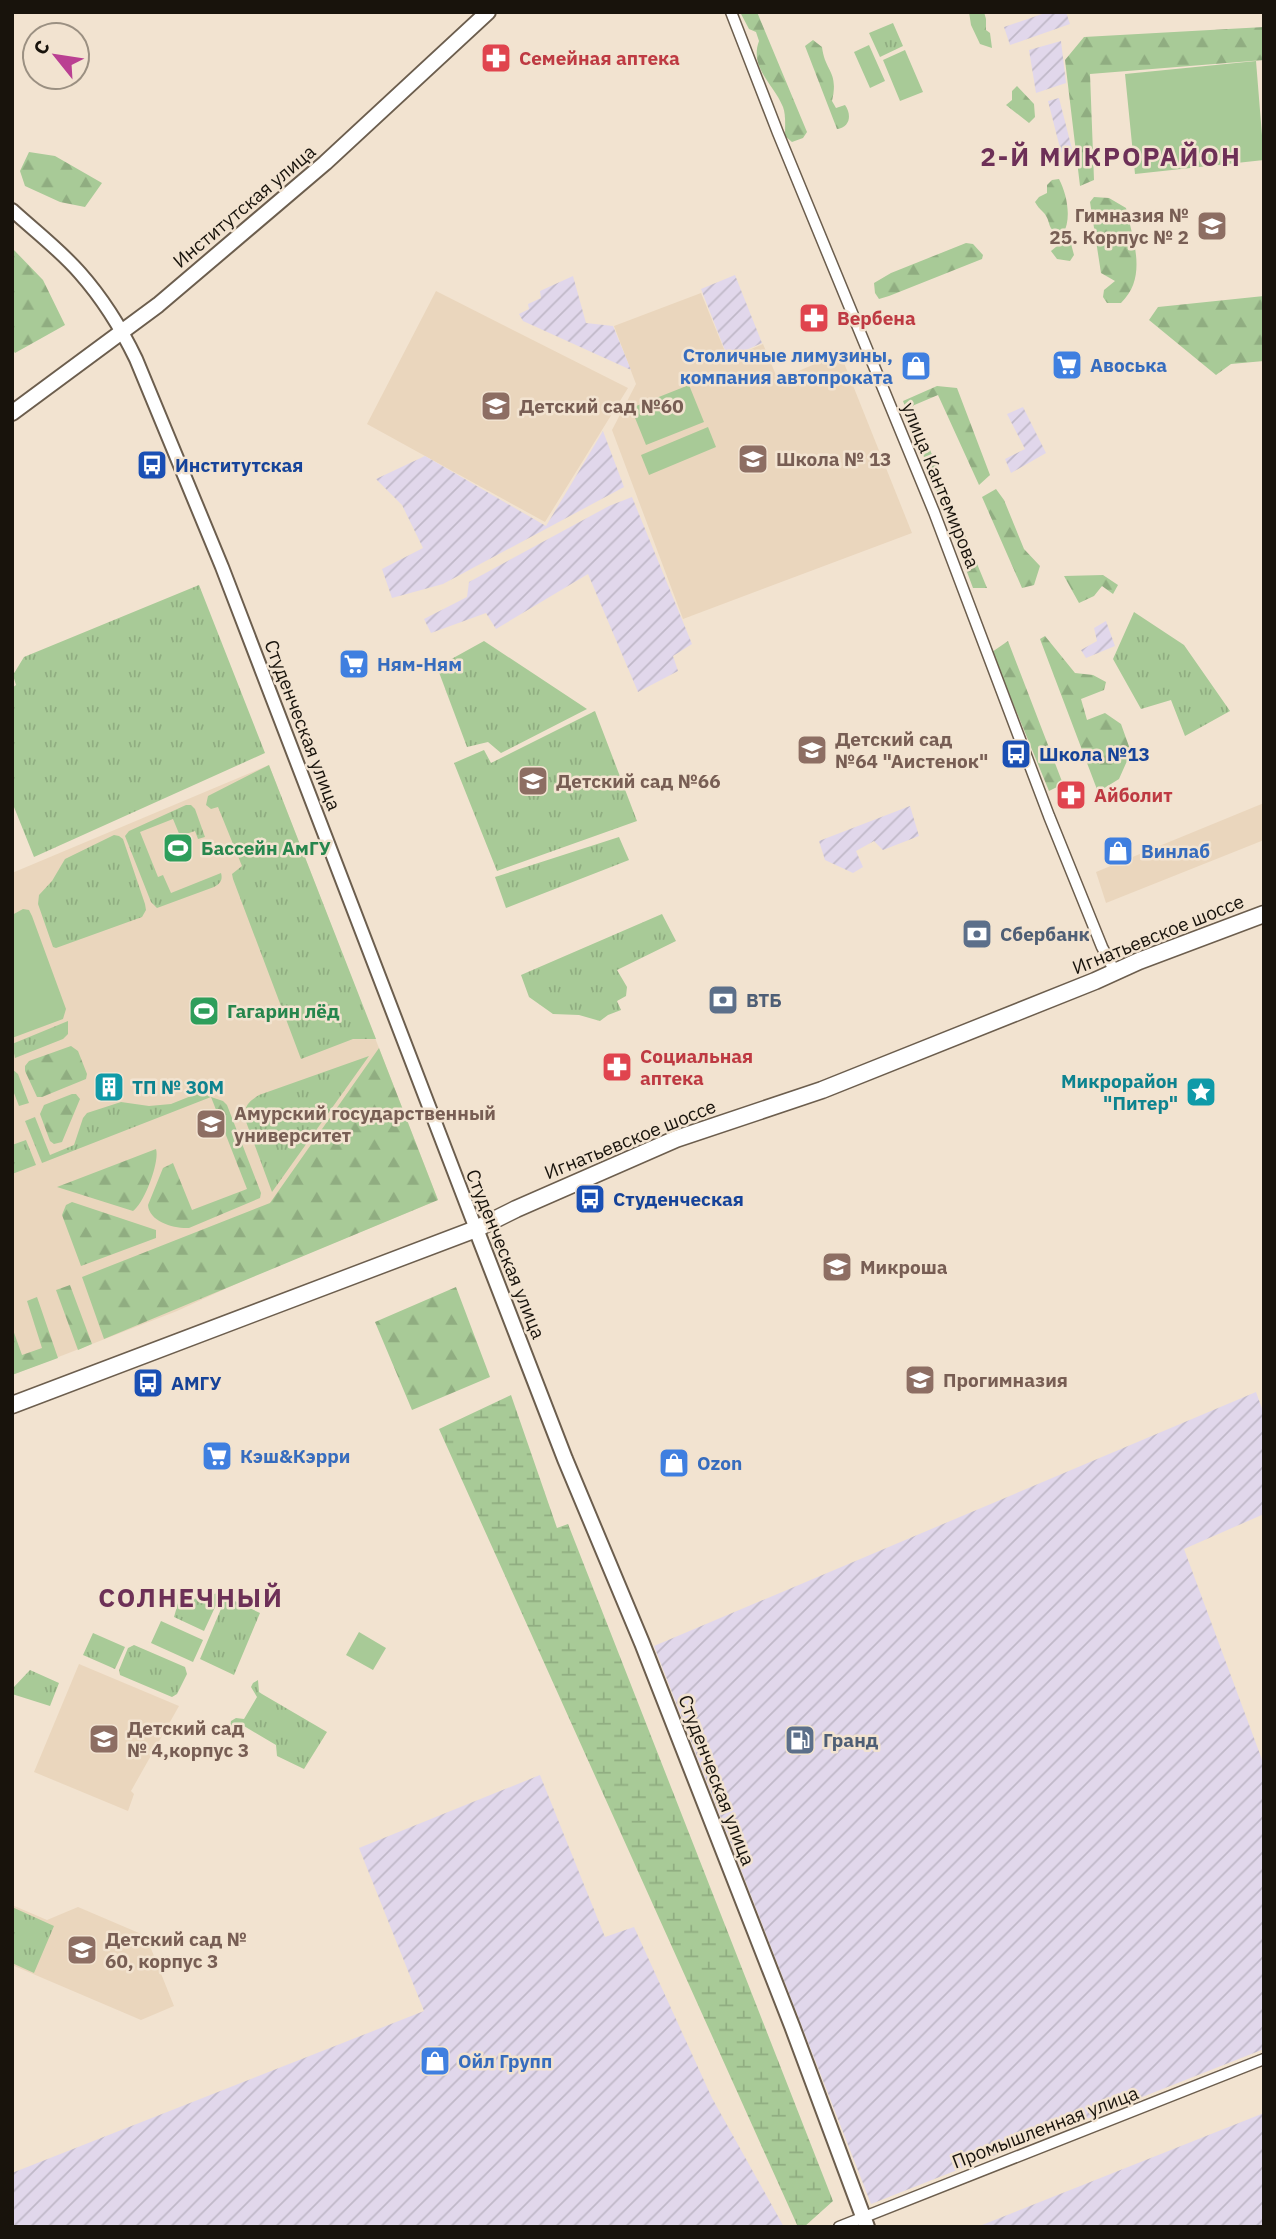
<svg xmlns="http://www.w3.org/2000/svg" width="1276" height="2239" font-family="'IBM Plex Sans',sans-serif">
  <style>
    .built { fill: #ead6bd }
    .industrial { fill: url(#industrial-furrows) }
    .grass { fill: url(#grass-tufts) }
    .forest { fill: url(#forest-firs) }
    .wetland { fill: url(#wetland-marsh) }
    .pitch { fill: #a8ca97 }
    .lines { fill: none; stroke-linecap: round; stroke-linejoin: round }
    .minor-casing { stroke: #6c5e4e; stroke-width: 13 }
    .tertiary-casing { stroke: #6c5e4e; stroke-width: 16 }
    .secondary-casing { stroke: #6c5e4e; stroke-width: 18 }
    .primary-casing { stroke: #6c5e4e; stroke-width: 19 }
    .minor { stroke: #fff; stroke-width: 10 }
    .tertiary { stroke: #fff; stroke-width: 12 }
    .secondary { stroke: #fff; stroke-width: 14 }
    .primary { stroke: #fff; stroke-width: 16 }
    .labels { text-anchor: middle; stroke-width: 5; stroke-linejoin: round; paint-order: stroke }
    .health-label { font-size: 19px; font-weight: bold; fill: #be3a42; stroke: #f2e3d0; text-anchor: start }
    .street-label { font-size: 19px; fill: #18130c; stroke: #f2e3d0 }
    .education-label { font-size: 19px; font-weight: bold; fill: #785e54; stroke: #f2e3d0; text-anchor: start }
    .shop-label { font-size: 19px; font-weight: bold; fill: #366cbe; stroke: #f2e3d0; text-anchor: start }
    .transit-label { font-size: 19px; font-weight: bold; fill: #164399; stroke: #f2e3d0; text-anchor: start }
    .leisure-label { font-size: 19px; font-weight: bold; fill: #27864d; stroke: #f2e3d0; text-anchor: start }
    .service-label { font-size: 19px; font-weight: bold; fill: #4e5e75; stroke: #f2e3d0; text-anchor: start }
    .culture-label { font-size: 19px; font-weight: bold; fill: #0d838f; stroke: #f2e3d0; text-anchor: end }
    .district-label { font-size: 26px; font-weight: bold; letter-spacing: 2px; fill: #6d3057; stroke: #f2e3d0 }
  </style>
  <defs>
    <pattern id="industrial-furrows" width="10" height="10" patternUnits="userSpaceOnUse" patternTransform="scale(1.75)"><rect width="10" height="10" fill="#e1d7eb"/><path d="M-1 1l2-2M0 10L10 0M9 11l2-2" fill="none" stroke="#c0b8c8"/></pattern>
    <pattern id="grass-tufts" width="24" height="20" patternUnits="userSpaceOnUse" patternTransform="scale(1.75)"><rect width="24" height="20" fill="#a8ca97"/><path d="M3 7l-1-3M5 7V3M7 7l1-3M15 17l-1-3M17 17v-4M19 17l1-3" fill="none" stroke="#90ad81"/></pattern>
    <pattern id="forest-firs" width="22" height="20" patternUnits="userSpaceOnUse" patternTransform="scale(1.75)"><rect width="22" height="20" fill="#a8ca97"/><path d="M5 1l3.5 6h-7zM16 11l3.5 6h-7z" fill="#90ad81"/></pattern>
    <pattern id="wetland-marsh" width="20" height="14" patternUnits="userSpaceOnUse" patternTransform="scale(1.75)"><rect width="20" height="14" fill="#a8ca97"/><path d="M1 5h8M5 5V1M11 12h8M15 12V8" fill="none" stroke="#90ad81"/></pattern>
  </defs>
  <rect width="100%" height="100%" fill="#f2e3d0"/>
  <path class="built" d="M 436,291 L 628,388 L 545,522 L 367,424 Z
    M 701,293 L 728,359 L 763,344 L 778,380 L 840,353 L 912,533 L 683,619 L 612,430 L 636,384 L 614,326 Z
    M 269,765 L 438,1200 L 249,1278 L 177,1311 L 12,1375 L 12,873 Z
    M 1264,803 L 1264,840 L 1106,903 L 1096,872 Z
    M 79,1664 L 179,1706 L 131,1791 L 134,1794 L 128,1811 L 34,1772 Z
    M 12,1905 L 47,1920 L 78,1907 L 146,1936 L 174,2006 L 141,2020 L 12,1965 Z"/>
  <path class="industrial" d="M 1048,12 L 1066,12 L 1070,24 L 1010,45 L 1004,27 Z
    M 1061,41 L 1066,83 L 1036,93 L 1029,50 Z
    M 1059,98 L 1072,149 L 1061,152 L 1048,101 Z
    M 735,275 L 762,343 L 728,358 L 701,289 Z
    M 573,276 L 586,323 L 613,326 L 631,370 L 523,321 L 519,314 L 529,309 L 528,304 L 541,298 L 540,291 Z
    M 1023,407 L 1046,453 L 1011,473 L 1005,459 L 1025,449 L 1007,414 Z
    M 603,431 L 624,487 L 443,584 L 392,598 L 382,569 L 423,548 L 402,505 L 376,479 L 425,456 L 546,526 Z
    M 632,497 L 692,644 L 673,656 L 678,671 L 638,692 L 588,574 L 496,629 L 486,613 L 431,633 L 424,619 L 467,597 L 469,582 L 609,506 Z
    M 1106,621 L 1115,646 L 1086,658 L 1081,650 L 1097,641 L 1094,628 Z
    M 910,806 L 919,836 L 883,850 L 874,841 L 856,851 L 863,867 L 853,873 L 825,860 L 819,841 Z
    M 1256,1392 L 1264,1414 L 1264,1514 L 1184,1549 L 1264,1765 L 1264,2049 L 871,2204 L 654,1646 Z
    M 540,1775 L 605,1937 L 634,1927 L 712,2098 L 784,2227 L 12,2227 L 12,2173 L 424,2011 L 359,1848 Z
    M 1264,2113 L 1264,2227 L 977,2227 Z"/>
  <path class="grass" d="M 893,23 L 903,46 L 880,57 L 869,33 Z
    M 199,585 L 265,753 L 34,857 L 12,802 L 12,688 L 16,685 L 13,675 L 24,657 Z
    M 1134,612 L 1184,645 L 1230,711 L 1185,736 L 1171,700 L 1141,709 L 1113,659 Z
    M 484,641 L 587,709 L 501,753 L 488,742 L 467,747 L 437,667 Z
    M 595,711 L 637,821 L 497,871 L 454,763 L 484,750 L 491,763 Z
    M 269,765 L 376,1039 L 353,1039 L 301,1059 L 233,879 L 232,874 L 242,866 L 218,807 L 211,809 L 206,805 L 208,796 Z
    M 186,805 L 191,805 L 195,809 L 205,837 L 198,839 L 195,831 L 180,836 L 173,819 L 140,832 L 158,877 L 163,875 L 171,893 L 221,873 C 223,880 220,884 214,887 L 157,908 L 151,902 L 125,836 L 129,831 Z
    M 114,835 L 119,836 L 123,839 L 145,904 L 146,910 L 142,917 L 56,948 L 53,947 L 38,904 L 39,895 L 52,881 L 65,859 Z
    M 619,837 L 629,860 L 506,908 L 495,877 Z
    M 662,914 L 676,941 L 617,970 L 627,987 L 626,996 L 617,1001 L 621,1010 L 608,1015 L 600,1021 L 579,1015 L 553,1014 L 529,997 L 521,975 Z
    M 68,1021 L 68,1034 L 63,1039 L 15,1058 L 12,1044 Z
    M 369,1056 L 272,1192 L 245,1119 C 244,1106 248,1102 259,1095 Z
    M 201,1092 L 211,1097 L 42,1163 L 25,1121 L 35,1117 L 50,1155 L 74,1145 L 83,1118 L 87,1113 L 121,1102 L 149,1106 L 171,1104 Z
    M 26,1140 L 36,1165 L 12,1174 L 12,1145 Z
    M 222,1592 L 204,1631 L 174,1617 L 178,1603 Z
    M 226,1597 L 260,1613 L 234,1675 L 200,1659 Z
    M 93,1633 L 125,1647 L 115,1669 L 83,1655 Z
    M 134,1645 L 185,1667 L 187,1674 L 177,1694 L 172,1697 L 120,1675 L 119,1670 L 128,1648 Z
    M 30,1670 L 59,1683 L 50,1706 L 12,1694 L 12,1689 Z
    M 258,1680 L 259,1692 L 262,1694 L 327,1732 L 304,1769 L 277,1756 L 276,1745 L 244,1726 L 240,1731 L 230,1729 L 231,1721 L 236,1718 L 244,1719 L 257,1697 L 251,1687 L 253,1683 Z
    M 12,1907 L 54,1926 L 34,1973 L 12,1963 Z"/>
  <path class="forest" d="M 740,12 L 757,12 L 807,132 L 803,138 L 792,142 L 785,136 C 785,127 786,115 783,107 C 774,84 749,68 759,41 L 756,32 L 749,29 Z
    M 969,12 L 984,12 L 986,19 L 986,30 L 990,33 L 992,48 L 980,44 L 971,25 Z
    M 1264,27 L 1264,60 L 1090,74 L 1094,180 L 1080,186 L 1065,60 L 1084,37 Z
    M 813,40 L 822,47 C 825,72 839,71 832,101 L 836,108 L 845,105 C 852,115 850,127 837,129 L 805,46 Z
    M 1017,86 L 1034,104 L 1035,117 L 1029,123 L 1006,105 L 1012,100 L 1012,91 Z
    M 29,152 L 55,156 L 102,183 L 85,207 L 60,202 L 25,186 L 20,171 Z
    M 1059,179 C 1067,194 1072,219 1063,234 C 1044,230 1053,222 1043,212 C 1040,209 1037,206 1035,202 L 1039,197 L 1047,193 L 1047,185 L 1052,180 Z
    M 1094,197 L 1109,198 L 1126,208 C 1133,240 1148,277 1121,303 L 1107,303 L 1103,297 L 1104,290 L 1115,281 L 1101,273 L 1090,202 Z
    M 1070,240 L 1074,255 L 1070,261 L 1057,259 L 1051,251 L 1062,242 Z
    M 966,243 L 973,244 L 983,255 L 982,259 L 889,296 L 879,299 L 875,293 L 874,283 L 891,273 Z
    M 12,248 L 43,280 L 65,325 L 15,353 L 12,349 Z
    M 1264,296 L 1264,361 L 1231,364 L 1216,375 L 1149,320 L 1158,307 Z
    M 937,386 L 957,388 L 990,475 L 979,485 L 938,395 L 912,406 L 987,588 L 973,588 L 903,401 Z
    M 996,489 L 1004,500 L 1024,549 L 1040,566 L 1034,585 L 1022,588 L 982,497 Z
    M 1103,575 L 1118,585 L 1113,594 L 1102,586 L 1094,596 L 1079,603 L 1064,576 Z
    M 1045,636 L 1075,673 L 1093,675 L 1106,682 L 1104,690 L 1081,699 L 1087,720 L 1105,713 L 1121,724 L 1131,752 L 1119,779 L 1098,792 L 1040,639 Z
    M 1008,641 L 1063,784 L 1049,791 L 992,652 Z
    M 71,1046 L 78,1051 L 87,1074 L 86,1079 L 42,1097 L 37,1097 L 25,1071 L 25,1066 L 29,1061 Z
    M 379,1048 L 438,1200 L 104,1339 L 82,1277 L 270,1203 Z
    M 12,1069 L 18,1074 L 29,1103 L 19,1106 L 12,1088 Z
    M 72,1094 L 76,1094 L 80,1099 L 62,1142 L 54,1144 L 50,1141 L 40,1114 L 44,1105 Z
    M 211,1097 L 223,1101 L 227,1105 L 261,1193 L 260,1198 L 189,1228 C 175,1229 149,1222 148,1205 L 163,1168 L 173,1163 L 192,1210 L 247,1189 Z
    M 156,1149 C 160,1162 144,1204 133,1211 L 57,1187 Z
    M 72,1202 L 156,1230 L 156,1238 L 81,1266 L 62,1215 L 66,1205 Z
    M 70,1285 L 92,1344 L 78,1350 L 56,1290 Z
    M 456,1287 L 490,1377 L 412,1410 L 375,1322 Z
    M 37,1297 L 58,1358 L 12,1375 L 12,1327 L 22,1355 L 42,1348 L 27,1301 Z"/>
  <path class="wetland" d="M 511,1395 L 557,1528 L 568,1524 L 833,2201 L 804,2227 L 798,2227 L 439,1429 Z"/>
  <path class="pitch" d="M 869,45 L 885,81 L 870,88 L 854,52 Z
    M 905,50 L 923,92 L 900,101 L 883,60 Z
    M 1256,61 L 1264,160 L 1135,174 L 1125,74 Z
    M 689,385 L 704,422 L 646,445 L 631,408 Z
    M 708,427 L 716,447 L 649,475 L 641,455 Z
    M 23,909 L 29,910 L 32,916 L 66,1009 L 63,1019 L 12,1038 L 12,915 Z
    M 161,1621 L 203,1640 L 193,1662 L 151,1643 Z
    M 359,1632 L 386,1648 L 373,1670 L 346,1655 Z"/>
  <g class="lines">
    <g class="minor-casing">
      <path id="minor" d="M 731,12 L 778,133 L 934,512 L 1049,816 L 1102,947 L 1115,972
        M 839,2227 L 1264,2059"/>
    </g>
    <g class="tertiary-casing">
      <path id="tertiary" d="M 12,210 C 35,231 60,250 80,273 C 103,299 121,328 136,359 L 222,567 L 476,1229"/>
    </g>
    <g class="secondary-casing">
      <path id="secondary" d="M 12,413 L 158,305 L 325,163 L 488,12
        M 476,1229 L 565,1459 L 642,1643 L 792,2026 L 867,2227"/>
    </g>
    <g class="primary-casing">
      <path id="primary" d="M 12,1405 L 476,1229 L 516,1209 L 676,1139 L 822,1090 L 1095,981 L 1139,961 L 1264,914"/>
    </g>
    <use href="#minor" class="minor"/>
    <use href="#tertiary" class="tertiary"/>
    <use href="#secondary" class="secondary"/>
    <use href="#primary" class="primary"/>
  </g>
  <defs>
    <g id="pharmacy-square" transform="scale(1.575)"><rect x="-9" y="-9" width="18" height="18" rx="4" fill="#e0444e" stroke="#f2e3d0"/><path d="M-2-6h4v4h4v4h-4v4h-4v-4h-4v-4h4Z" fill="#fff"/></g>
    <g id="school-square" transform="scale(1.575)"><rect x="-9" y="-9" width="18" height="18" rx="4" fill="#8d6e63" stroke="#f2e3d0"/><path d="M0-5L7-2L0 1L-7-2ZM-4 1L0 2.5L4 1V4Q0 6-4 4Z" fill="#fff"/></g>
    <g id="supermarket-square" transform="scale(1.575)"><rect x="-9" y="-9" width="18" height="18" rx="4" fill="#3f7fe0" stroke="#f2e3d0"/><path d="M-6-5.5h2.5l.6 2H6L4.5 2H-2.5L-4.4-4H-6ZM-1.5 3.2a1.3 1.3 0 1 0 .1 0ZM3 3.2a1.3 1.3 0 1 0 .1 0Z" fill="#fff"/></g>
    <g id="shop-square" transform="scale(1.575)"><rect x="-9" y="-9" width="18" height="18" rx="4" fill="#3f7fe0" stroke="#f2e3d0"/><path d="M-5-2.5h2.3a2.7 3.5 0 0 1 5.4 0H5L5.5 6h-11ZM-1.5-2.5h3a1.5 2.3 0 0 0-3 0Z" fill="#fff"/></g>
    <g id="bus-square" transform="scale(1.575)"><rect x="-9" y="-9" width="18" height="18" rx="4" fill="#1a4fb4" stroke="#f2e3d0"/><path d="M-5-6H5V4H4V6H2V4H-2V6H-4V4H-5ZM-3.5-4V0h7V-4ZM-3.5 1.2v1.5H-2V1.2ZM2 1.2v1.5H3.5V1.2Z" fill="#fff"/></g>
    <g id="stadium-square" transform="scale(1.575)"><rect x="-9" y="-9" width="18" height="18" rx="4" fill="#2e9e5b" stroke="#f2e3d0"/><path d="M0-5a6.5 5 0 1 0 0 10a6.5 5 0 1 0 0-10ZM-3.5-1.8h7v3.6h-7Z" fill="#fff"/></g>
    <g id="bank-square" transform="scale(1.575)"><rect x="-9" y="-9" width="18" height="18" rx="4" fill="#5c6f8a" stroke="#f2e3d0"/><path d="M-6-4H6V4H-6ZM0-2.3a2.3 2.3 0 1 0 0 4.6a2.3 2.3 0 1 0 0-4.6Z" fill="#fff"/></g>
    <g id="building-square" transform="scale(1.575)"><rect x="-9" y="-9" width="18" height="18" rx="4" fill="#0f9aa8" stroke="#f2e3d0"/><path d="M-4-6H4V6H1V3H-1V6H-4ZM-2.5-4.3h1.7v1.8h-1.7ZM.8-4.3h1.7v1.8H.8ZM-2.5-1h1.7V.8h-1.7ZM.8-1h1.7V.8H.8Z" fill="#fff"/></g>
    <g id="sight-square" transform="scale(1.575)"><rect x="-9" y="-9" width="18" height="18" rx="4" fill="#0f9aa8" stroke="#f2e3d0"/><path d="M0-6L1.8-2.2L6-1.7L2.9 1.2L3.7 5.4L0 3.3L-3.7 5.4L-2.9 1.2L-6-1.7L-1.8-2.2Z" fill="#fff"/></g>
    <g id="university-square" transform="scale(1.575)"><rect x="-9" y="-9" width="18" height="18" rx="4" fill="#8d6e63" stroke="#f2e3d0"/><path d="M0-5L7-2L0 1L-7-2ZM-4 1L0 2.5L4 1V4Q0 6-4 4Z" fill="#fff"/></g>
    <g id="fuel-square" transform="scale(1.575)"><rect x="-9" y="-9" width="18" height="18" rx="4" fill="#5c6f8a" stroke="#f2e3d0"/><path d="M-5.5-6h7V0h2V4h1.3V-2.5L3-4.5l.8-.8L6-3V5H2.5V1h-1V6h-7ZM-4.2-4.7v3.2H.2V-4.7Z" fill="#fff"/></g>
  </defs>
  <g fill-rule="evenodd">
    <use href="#pharmacy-square" x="496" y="58"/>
    <use href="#school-square" x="1212" y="226"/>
    <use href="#pharmacy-square" x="814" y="318"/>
    <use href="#supermarket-square" x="1067" y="365"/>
    <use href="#shop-square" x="916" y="366"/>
    <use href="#school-square" x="496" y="406"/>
    <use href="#school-square" x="753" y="459"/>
    <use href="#bus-square" x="152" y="465"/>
    <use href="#supermarket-square" x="354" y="664"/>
    <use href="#school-square" x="812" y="750"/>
    <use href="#bus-square" x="1016" y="754"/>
    <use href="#school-square" x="533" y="781"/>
    <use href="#pharmacy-square" x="1071" y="795"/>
    <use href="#stadium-square" x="178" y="848"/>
    <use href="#shop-square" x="1118" y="851"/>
    <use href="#bank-square" x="977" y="934"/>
    <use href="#bank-square" x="723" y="1000"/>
    <use href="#stadium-square" x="204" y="1011"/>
    <use href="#pharmacy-square" x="617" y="1067"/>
    <use href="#building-square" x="109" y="1087"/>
    <use href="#sight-square" x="1201" y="1092"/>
    <use href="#university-square" x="211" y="1124"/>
    <use href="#bus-square" x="590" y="1199"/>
    <use href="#school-square" x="837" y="1267"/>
    <use href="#school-square" x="920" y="1380"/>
    <use href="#bus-square" x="148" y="1383"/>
    <use href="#supermarket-square" x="217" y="1456"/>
    <use href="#shop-square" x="674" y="1463"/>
    <use href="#school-square" x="104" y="1739"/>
    <use href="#fuel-square" x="800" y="1740"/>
    <use href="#school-square" x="82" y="1950"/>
    <use href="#shop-square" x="435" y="2061"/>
  </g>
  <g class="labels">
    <g class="health-label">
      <text x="519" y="65">Семейная аптека</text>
      <text x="837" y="325">Вербена</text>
      <text x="1094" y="802">Айболит</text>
      <text x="640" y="1063">Социальная<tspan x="640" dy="22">аптека</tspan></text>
    </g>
    <g class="street-label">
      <text transform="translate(244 206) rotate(-40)" y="7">Институтская улица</text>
      <text transform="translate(941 485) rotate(68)" y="7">улица Кантемирова</text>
      <text transform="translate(303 725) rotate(69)" y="7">Студенческая улица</text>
      <text transform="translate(1158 934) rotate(-22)" y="7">Игнатьевское шоссе</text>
      <text transform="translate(630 1139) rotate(-22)" y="7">Игнатьевское шоссе</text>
      <text transform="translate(506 1254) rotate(68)" y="7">Студенческая улица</text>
      <text transform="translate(717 1780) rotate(69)" y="7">Студенческая улица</text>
      <text transform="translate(1045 2127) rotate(-21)" y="7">Промышленная улица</text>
    </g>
    <g class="education-label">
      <text x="1189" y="222" text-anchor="end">Гимназия №<tspan x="1189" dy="22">25. Корпус № 2</tspan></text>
      <text x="519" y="413">Детский сад №60</text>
      <text x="776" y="466">Школа № 13</text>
      <text x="835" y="746">Детский сад<tspan x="835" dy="22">№64 "Аистенок"</tspan></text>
      <text x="556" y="788">Детский сад №66</text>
      <text x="234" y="1120">Амурский государственный<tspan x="234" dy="22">университет</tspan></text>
      <text x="860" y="1274">Микроша</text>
      <text x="943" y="1387">Прогимназия</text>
      <text x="127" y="1735">Детский сад<tspan x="127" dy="22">№ 4,корпус 3</tspan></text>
      <text x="105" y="1946">Детский сад №<tspan x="105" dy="22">60, корпус 3</tspan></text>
    </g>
    <g class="shop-label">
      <text x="893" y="362" text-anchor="end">Столичные лимузины,<tspan x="893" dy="22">компания автопроката</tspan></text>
      <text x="1090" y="372">Авоська</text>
      <text x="377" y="671">Ням-Ням</text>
      <text x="1141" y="858">Винлаб</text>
      <text x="240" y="1463">Кэш&amp;Кэрри</text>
      <text x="697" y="1470">Ozon</text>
      <text x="458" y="2068">Ойл Групп</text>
    </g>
    <g class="transit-label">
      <text x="175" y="472">Институтская</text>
      <text x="1039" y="761">Школа №13</text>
      <text x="613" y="1206">Студенческая</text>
      <text x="171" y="1390">АМГУ</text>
    </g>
    <g class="leisure-label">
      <text x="201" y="855">Бассейн АмГУ</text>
      <text x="227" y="1018">Гагарин лёд</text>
    </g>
    <g class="service-label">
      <text x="1000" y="941">Сбербанк</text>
      <text x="746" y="1007">ВТБ</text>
      <text x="823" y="1747">Гранд</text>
    </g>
    <g class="culture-label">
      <text x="1178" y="1088">Микрорайон<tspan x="1178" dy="22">"Питер"</tspan></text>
      <text x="132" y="1094" text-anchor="start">ТП № 30М</text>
    </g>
    <g class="district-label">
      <text x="1111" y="166">2-Й МИКРОРАЙОН</text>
      <text x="191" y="1607">СОЛНЕЧНЫЙ</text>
    </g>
  </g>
  <rect width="1276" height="2239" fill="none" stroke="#18130c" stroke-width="28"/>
  <g transform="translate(56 56) rotate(300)"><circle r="33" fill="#f2e3d0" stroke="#9b9082" stroke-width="2"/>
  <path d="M0-5L12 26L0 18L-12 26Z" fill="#ba4092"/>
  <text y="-10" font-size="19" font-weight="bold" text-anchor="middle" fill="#18130c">С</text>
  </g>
</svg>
